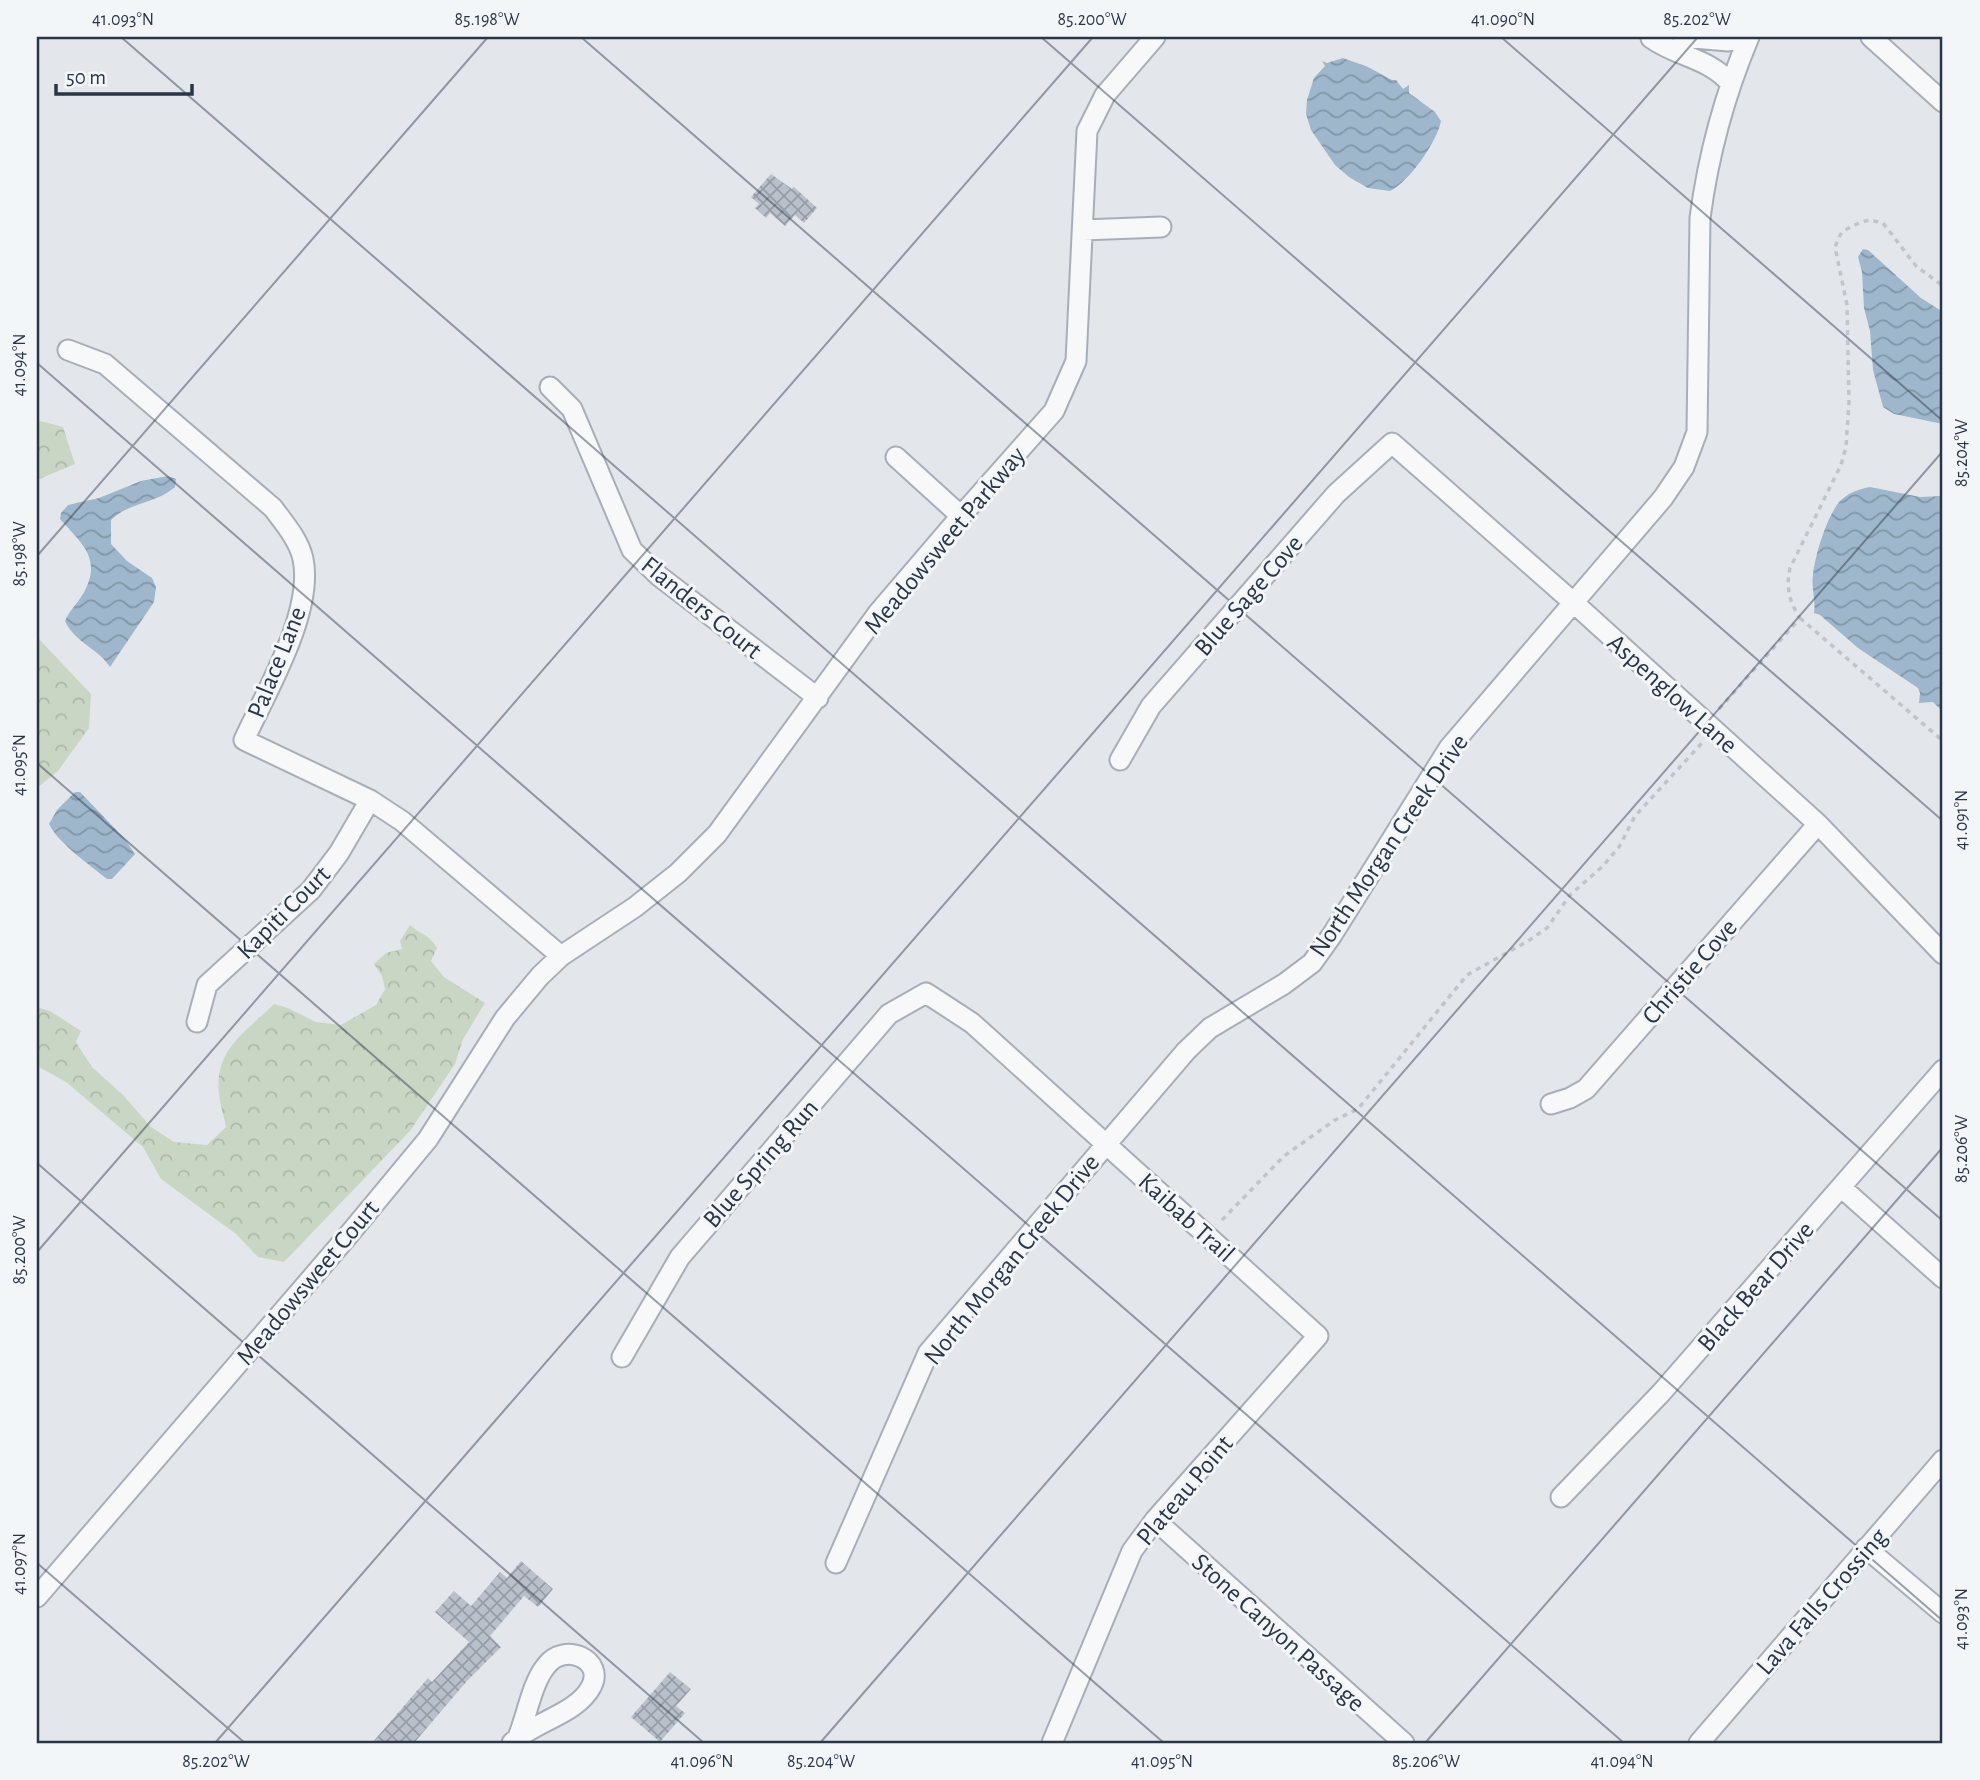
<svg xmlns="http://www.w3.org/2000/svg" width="1980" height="1780" font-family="'Alegreya Sans',sans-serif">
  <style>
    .forest { fill: url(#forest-crowns) }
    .water { fill: url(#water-waves) }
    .building { fill: url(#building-cross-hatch) }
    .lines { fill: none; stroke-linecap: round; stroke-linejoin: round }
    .street-casing { stroke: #a8aeb7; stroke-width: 23 }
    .path { stroke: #c1c5cb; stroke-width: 3.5; stroke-dasharray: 5 5; stroke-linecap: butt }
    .street { stroke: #f6f8fa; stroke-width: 19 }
    .ticks { fill: none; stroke: #2a3545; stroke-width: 2; stroke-opacity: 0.45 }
    .labels { text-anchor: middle; stroke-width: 6; stroke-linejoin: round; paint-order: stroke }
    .street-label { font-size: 26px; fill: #2a3545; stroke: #f3f6f9 }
    .neatline { fill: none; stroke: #2a3545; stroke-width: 2.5 }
    .ticks-label { font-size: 18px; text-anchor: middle; fill: #2a3545 }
  </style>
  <defs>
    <pattern id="forest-crowns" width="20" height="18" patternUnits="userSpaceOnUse" patternTransform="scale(1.75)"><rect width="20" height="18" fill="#cad6c4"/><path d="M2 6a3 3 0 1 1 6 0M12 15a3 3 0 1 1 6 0" fill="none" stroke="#aeb8aa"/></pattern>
    <pattern id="water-waves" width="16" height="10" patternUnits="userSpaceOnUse" patternTransform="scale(1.75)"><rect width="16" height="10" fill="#9eb7cc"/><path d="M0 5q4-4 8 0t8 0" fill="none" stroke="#8196a7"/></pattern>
    <pattern id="building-cross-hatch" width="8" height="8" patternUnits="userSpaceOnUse" patternTransform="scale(1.75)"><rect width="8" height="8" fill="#bac0ca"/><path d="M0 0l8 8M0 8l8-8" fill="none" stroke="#979da6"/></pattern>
  </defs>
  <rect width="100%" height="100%" fill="#e3e7ec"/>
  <path class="forest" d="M 37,420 L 63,427 L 75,464 L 37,480 Z
    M 37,637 L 91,694 L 89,728 L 58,771 L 37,788 Z
    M 410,925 C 421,935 428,933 437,948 L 431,961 L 444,977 L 485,1003 L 463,1039 L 455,1064 L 410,1131 L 284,1262 L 258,1257 L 236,1234 L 161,1179 L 143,1147 L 66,1082 L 37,1066 L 37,1007 L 50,1011 L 81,1031 L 76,1042 L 92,1067 L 124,1096 L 151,1127 L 174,1142 L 207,1145 L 226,1127 C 224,1116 220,1105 219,1094 C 214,1049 246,1032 274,1004 L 288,1008 L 316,1022 L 341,1025 L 376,1005 L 385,989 L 382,976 L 374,964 L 386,953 L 402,949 L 400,941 Z"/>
  <path class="water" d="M 1343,58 L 1368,67 L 1392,80 L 1396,80 L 1403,89 L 1409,85 L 1409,93 L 1435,112 L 1441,121 C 1437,142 1409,182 1390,191 L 1368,188 L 1349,177 L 1335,165 L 1311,130 L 1306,114 L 1307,100 L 1314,78 L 1325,66 L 1322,61 L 1327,63 Z
    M 1863,249 L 1868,250 L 1921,298 L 1943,312 L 1943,424 L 1894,414 L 1883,407 L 1873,370 L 1870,331 L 1864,308 L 1862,272 L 1858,257 Z
    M 168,476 L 176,479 L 175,487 C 156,504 129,502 111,520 L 111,544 L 127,561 L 152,578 L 156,587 L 154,602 L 110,667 C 98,648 75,643 65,621 C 69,611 77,604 83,594 C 103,559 82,544 60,519 L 61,513 L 68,505 L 99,498 L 141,481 Z
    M 1870,487 L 1920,497 L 1943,496 L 1943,712 L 1933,702 L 1919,703 L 1920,693 L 1918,688 L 1858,648 L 1820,615 L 1814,613 C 1816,600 1811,588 1813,575 C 1815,555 1827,516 1840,501 C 1848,493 1859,489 1870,487 Z
    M 75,792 L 80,792 L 124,838 L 135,854 L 112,879 L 107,879 C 90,865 58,843 49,824 L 57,810 Z"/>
  <path class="building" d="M 771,174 L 792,189 L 794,187 L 817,208 L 804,223 L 795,215 L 785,226 L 770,213 L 766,218 L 755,208 L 759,204 L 751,197 Z
    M 521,1561 L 553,1589 L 538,1607 L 524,1596 L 490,1636 L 501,1647 L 467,1681 L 414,1743 L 372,1743 L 428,1678 L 432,1682 L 469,1642 L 435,1612 L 454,1591 L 471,1606 L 500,1572 L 507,1578 Z
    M 670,1672 L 691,1689 L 676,1706 L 685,1713 L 660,1742 L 631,1717 Z"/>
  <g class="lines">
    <g class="street-casing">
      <path id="street" d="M 1683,37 L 1728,41 L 1749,37
        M 1871,37 L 1943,102
        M 1651,38 C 1677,57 1710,58 1731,84
        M 1083,230 L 1161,227
        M 68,350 L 105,364 L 273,508 C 284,523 299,540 303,559 C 314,612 266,692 244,740 L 370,800 L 402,821 L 561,956
        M 550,387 L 572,409 L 632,550 L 659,576 L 818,698
        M 896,457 L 961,516
        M 1120,760 L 1151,706 L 1336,494 L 1392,443 L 1574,603 L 1818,824 L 1943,954
        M 197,1022 L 207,985 L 311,890 L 339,853 L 370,800
        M 1551,1104 L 1570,1098 L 1586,1089 L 1818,824
        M 1842,1188 L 1943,1278
        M 622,1357 L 680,1257 L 889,1014 L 926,993 L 972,1023 L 1318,1336 L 1155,1520 L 1132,1551 L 1052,1743
        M 1561,1497 L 1661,1393 L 1943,1070
        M 1155,1520 L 1404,1743
        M 1866,1548 L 1943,1613
        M 836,1563 L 928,1353 L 1186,1051 L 1210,1028 L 1284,984 L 1312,963 L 1332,935 L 1449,748 L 1663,498 L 1684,467 L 1697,432 L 1700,218 C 1708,157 1725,94 1749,37
        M 37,1597 L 346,1238 L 428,1139 L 505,1018 L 540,976 L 561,956 L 635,907 L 678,873 L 717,834 L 878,613 L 961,516 L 1054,411 L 1076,361 L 1087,131 L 1105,95 L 1155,37
        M 512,1743 C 533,1722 577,1714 591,1687 C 606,1660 564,1641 546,1666 C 532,1683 527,1715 518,1737
        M 1699,1743 L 1943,1460"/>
    </g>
    <path class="path" d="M 1800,618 L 1943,741
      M 1719,709 L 1800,618 C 1789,602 1786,587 1790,568 L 1841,465 L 1846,447 L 1849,402 L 1847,305 L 1835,247 L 1840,235 L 1845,230 L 1861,222 L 1870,220 L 1883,223 L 1916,266 L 1943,286
      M 1222,1220 L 1284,1156 L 1335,1120 L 1358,1109 L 1467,975 L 1528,941 L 1547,928 L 1570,895 L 1603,866 L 1619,847 L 1635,816 L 1702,743"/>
    <use href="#street" class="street"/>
  </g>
  <path class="ticks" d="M 121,37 L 1943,1621M 581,37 L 1943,1221M 1041,37 L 1943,821M 1501,37 L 1943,421M 37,363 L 1624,1743M 37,556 L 488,37M 37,763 L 1164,1743M 37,1163 L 704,1743M 37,1252 L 1093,37M 37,1563 L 245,1743M 215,1743 L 1698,37M 820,1743 L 1943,451M 1425,1743 L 1943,1147"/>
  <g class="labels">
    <g class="street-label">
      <text transform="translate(944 540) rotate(-50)" y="9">Meadowsweet Parkway</text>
      <text transform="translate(1248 595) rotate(-49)" y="9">Blue Sage Cove</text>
      <text transform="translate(702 607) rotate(39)" y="9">Flanders Court</text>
      <text transform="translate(276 662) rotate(-68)" y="9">Palace Lane</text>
      <text transform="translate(1673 693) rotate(42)" y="9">Aspenglow Lane</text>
      <text transform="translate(1388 845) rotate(-56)" y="9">North Morgan Creek Drive</text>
      <text transform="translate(283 912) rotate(-45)" y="9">Kapiti Court</text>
      <text transform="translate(1689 971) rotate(-49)" y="9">Christie Cove</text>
      <text transform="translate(760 1163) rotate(-49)" y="9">Blue Spring Run</text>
      <text transform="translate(1187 1217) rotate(42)" y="9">Kaibab Trail</text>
      <text transform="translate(1011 1259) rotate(-51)" y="9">North Morgan Creek Drive</text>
      <text transform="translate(307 1282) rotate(-50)" y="9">Meadowsweet Court</text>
      <text transform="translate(1755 1286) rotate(-49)" y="9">Black Bear Drive</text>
      <text transform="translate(1184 1490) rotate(-50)" y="9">Plateau Point</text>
      <text transform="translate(1821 1601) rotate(-49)" y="9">Lava Falls Crossing</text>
      <text transform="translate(1279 1632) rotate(42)" y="9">Stone Canyon Passage</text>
    </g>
  </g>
  <rect width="1980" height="1780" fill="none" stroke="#f3f6f9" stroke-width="77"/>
  <path d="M56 84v10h136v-10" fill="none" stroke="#2a3545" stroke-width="3.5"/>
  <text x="66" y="84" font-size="21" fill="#2a3545" stroke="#f3f6f9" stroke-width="5" paint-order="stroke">50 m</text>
  <rect x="38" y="38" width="1903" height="1704" class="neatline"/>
  <g class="ticks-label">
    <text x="123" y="25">41.093°N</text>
    <text x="487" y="25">85.198°W</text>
    <text x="1092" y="25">85.200°W</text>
    <text x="1503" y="25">41.090°N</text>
    <text x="1697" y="25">85.202°W</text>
    <text transform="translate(19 365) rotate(-90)" y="6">41.094°N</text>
    <text transform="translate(1961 453) rotate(-90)" y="6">85.204°W</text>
    <text transform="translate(19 554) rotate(-90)" y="6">85.198°W</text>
    <text transform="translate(19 765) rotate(-90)" y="6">41.095°N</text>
    <text transform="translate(1961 820) rotate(-90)" y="6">41.091°N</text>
    <text transform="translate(1961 1149) rotate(-90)" y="6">85.206°W</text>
    <text transform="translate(19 1250) rotate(-90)" y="6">85.200°W</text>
    <text transform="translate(19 1564) rotate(-90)" y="6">41.097°N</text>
    <text transform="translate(1961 1619) rotate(-90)" y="6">41.093°N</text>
    <text x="216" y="1767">85.202°W</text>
    <text x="702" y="1767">41.096°N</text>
    <text x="821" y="1767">85.204°W</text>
    <text x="1162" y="1767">41.095°N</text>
    <text x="1426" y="1767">85.206°W</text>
    <text x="1622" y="1767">41.094°N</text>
  </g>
</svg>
